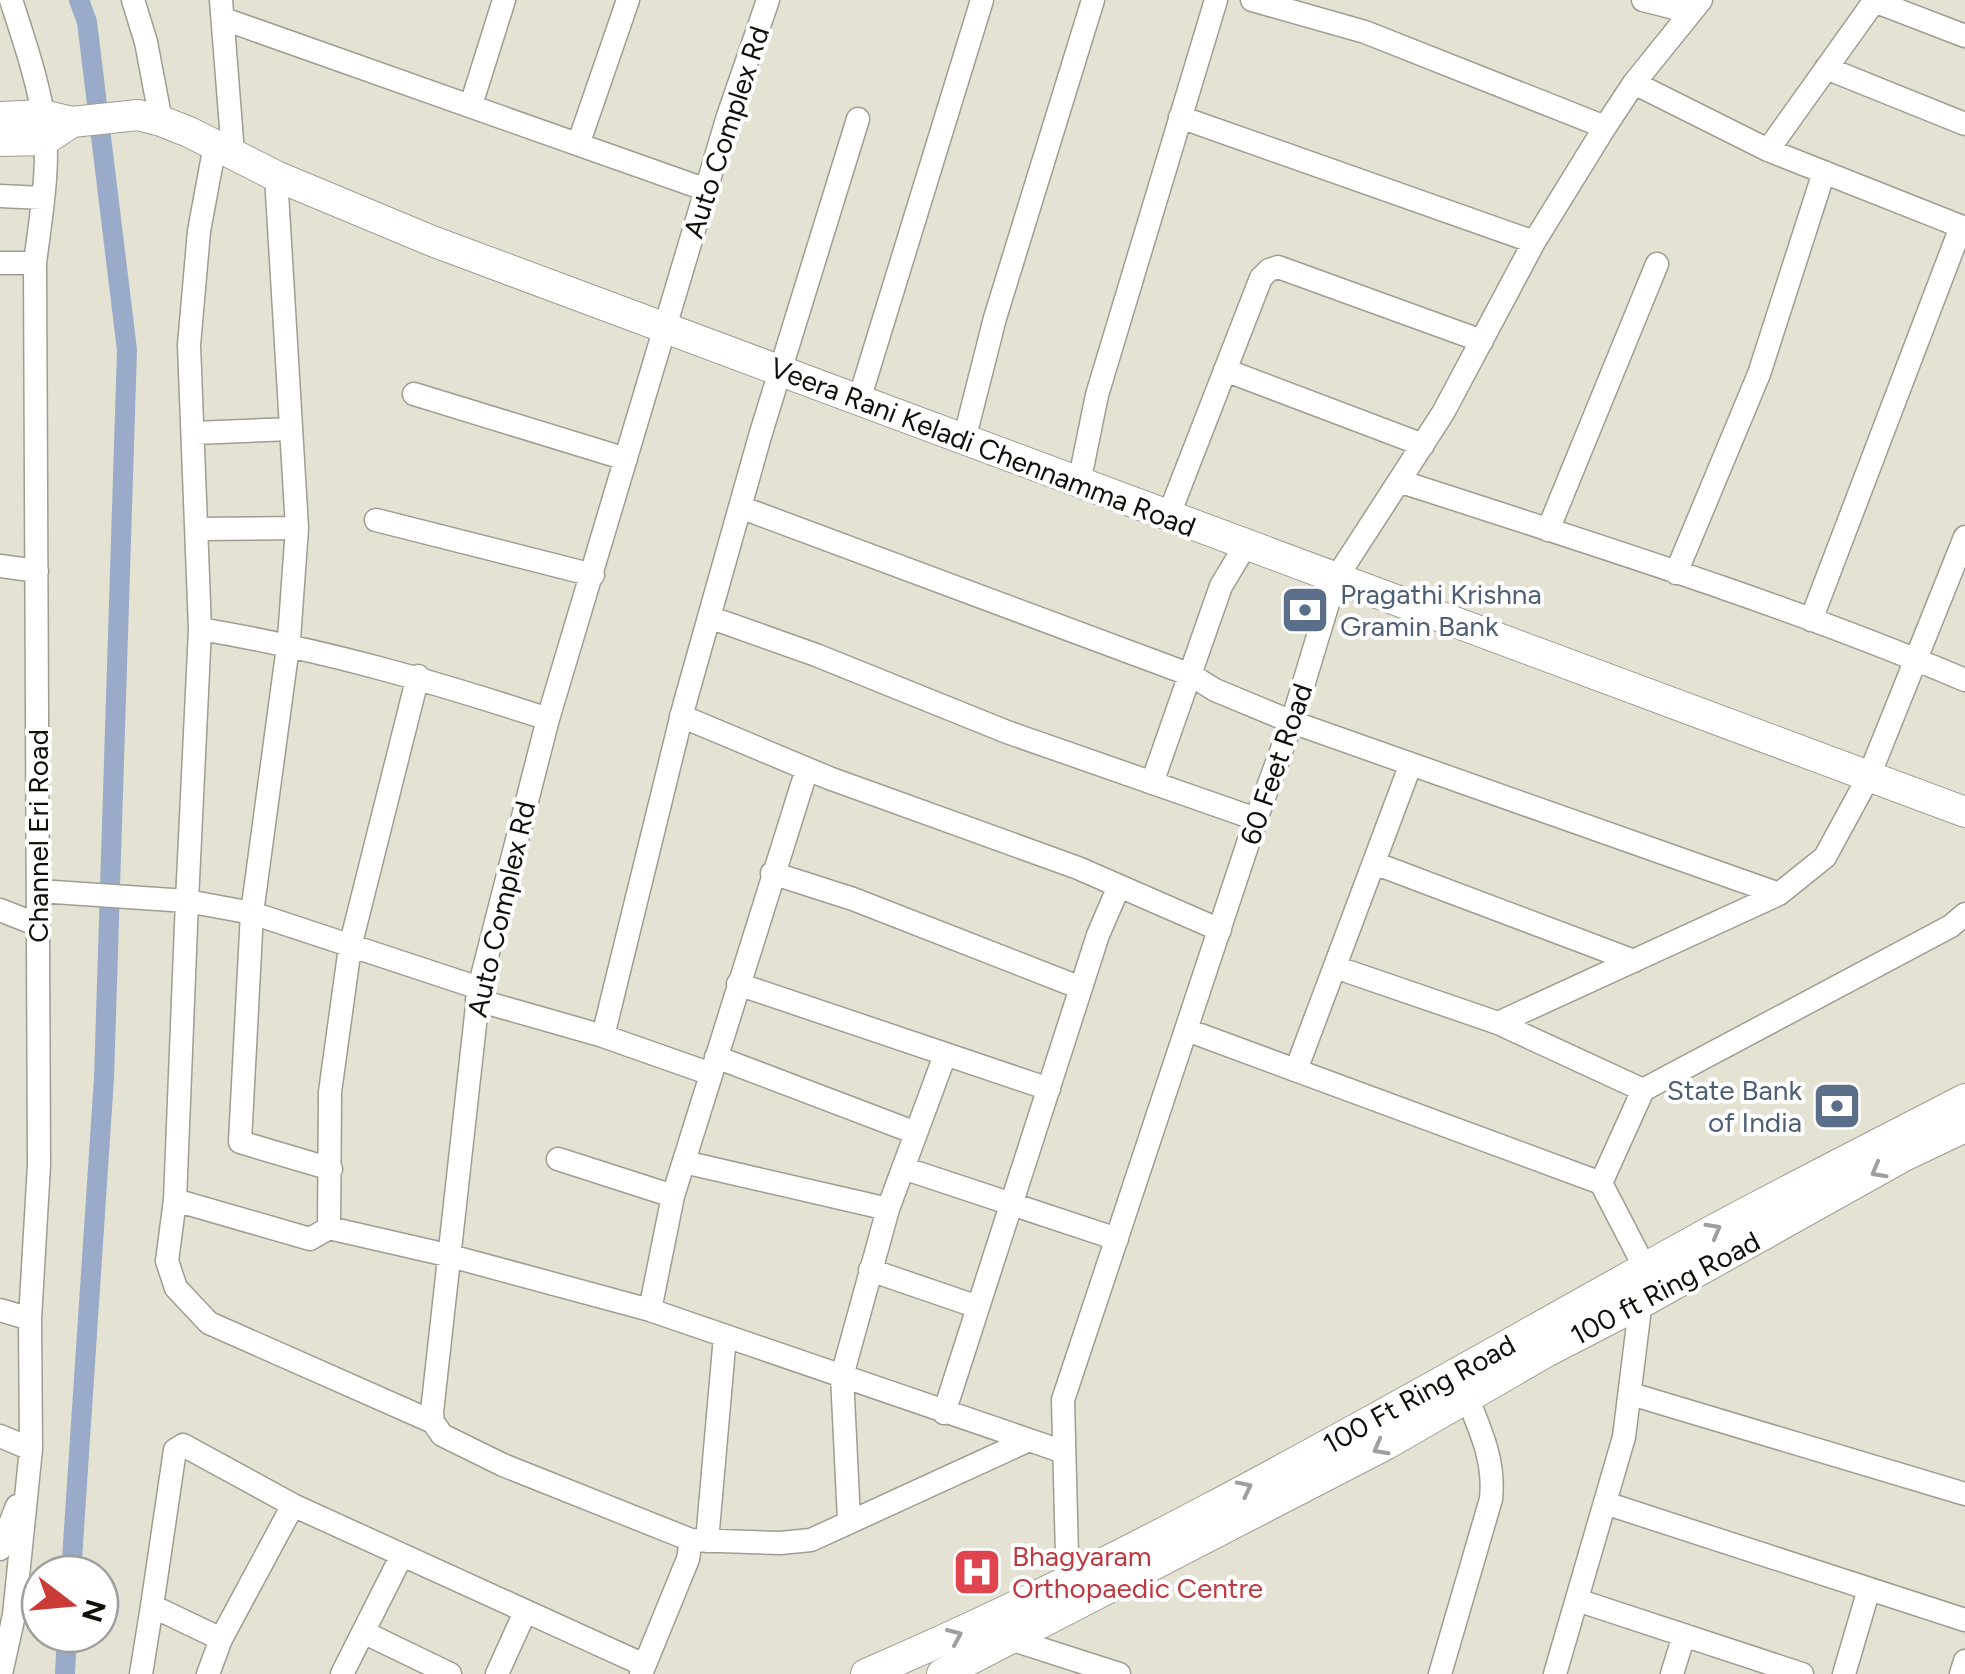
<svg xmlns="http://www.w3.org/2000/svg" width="1965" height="1674" font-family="Figtree,sans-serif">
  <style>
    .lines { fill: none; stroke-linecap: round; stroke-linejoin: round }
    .canal { stroke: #99abc9; stroke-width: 20 }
    .minor-casing { stroke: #9f9d8f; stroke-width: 25 }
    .major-casing { stroke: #9f9d8f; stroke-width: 32 }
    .minor { stroke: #fff; stroke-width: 22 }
    .major { stroke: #fff; stroke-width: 30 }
    .oneway { stroke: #9f9f9d }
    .labels { text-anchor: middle; stroke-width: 8; stroke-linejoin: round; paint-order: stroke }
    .street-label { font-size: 28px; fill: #100f0a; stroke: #fff }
    .service-label { font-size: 28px; fill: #4e5e75; stroke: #fff; text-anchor: start }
    .health-label { font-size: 28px; fill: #be3a42; stroke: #fff; text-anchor: start }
  </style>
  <rect width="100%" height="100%" fill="#e4e2d3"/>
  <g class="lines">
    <path class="canal" d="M 71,1574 L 104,1078 L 127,350 L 87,22 L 79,0
      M 65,1674 L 67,1634"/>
    <g class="minor-casing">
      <path id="minor" d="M 133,0 L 146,42 L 161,121
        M 221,0 L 233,153
        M 1252,0 L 1365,32 L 1605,127
        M 1643,0 L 1690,12
        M 1874,1 L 1965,36
        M 224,19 L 707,190
        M 1826,68 L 1965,124
        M 1634,83 L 1768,150 L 1965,228
        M 471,105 L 504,0
        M 1180,117 L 1534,242
        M 579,142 L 628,0
        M 1768,150 L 1875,0
        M 276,176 L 297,528 L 289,639 L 252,913 L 240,1142 L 331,1169
        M 0,196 L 43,198
        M 0,263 L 35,263
        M 1225,370 L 1423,445
        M 414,394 L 626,459
        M 859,400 L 982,0
        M 194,433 L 291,429
        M 964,440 L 995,318 L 1093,0
        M 1399,481 C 1589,543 1781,602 1965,680
        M 1079,483 L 1097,395 L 1216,0
        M 740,507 L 1191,675 L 1215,690 L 1292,722 L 1779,894
        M 1168,517 L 1261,278 L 1269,270 L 1278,267 L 1482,341
        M 376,520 L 593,575
        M 198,529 L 297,528
        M 1548,530 L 1657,264
        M 0,566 L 37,571
        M 1676,573 L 1759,374 L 1824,172
        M 709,617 L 816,655 L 1007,732 L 1256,819
        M 1811,620 L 1961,227
        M 200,629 C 321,649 432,681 548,719
        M 681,716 L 829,778 L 1078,868 L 1220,930
        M 1152,783 L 1221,586 L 1245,546
        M 1374,863 L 1634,961
        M 772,873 L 853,899 L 1081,988
        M 39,891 L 187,901 L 200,629 L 189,345 L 199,231 L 215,145
        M 0,910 L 38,925
        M 1335,967 L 1498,1023 L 1643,1090
        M 738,984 L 1049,1089
        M 477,1000 L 603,1036 L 711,1074
        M 1498,1023 L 1779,894 L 1825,857 L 1869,776 L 1965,537
        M 1187,1030 L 1601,1183 L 1645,1268 L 1624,1437 L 1555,1674
        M 603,1036 L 684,706 L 760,436 L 858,119
        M 716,1057 L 916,1133
        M 1296,1070 L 1410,766
        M 558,1159 L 673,1196
        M 684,1162 L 888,1209
        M 903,1168 L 1117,1239
        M 1601,1183 L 1643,1090 L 1951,926 L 1965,914
        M 175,1200 L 310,1239 L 329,1228 L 330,1092 L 350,947 L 418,676
        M 329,1228 L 447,1255 L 650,1310 L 1064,1452
        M 870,1270 L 978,1307
        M 0,1310 L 30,1319
        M 650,1310 L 673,1196 L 807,769
        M 1631,1394 L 1965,1494
        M 944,1413 L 1098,935 L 1119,886
        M 433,1422 L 209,1323 L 176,1288 L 167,1261 L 175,1200 L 187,901 L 252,913 L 479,988
        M 0,1436 L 31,1449
        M 1605,1503 L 1965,1620
        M 293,1505 L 221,1639 L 152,1606 L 175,1450 L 183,1445 L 293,1505 L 297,1507 L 644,1665
        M 849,1520 L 842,1376 L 888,1209 L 945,1055
        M 691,1540 L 780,1543 L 811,1540 L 1029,1440
        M 707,1541 L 725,1336
        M 0,1549 L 17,1506
        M 1068,1595 L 1063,1400 L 1256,819 L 1292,722 L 1335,580 L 1443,413 L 1534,242 L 1605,127 L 1634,83 L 1701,0
        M 1577,1600 L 1802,1674
        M 363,1632 L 450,1674
        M 1013,1640 L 1119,1674
        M 1,1674 L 14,1615 L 31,1449 L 30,1319 L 39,1165 L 35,263 C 41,215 51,162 43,114 C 36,75 23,37 11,0
        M 141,1674 L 152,1606
        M 208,1674 L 221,1639
        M 342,1674 L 402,1555
        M 497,1674 L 525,1612
        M 641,1674 L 688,1559 L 691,1540 L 503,1465 L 442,1435 L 433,1422 L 432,1412 L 479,988 L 548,719 L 728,116 L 768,0
        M 1440,1674 L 1491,1499 C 1495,1461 1481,1432 1467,1397
        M 1672,1674 L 1684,1635
        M 1844,1674 L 1869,1589
        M 1961,1674 L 1965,1661"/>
    </g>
    <g class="major-casing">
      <path id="major" d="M 0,117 L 43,115 L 72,122 L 138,115 L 161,121 L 189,132 L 276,176 L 432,241 L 1965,812
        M 0,141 L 45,140 L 72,122
        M 866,1674 C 1159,1549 1437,1382 1717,1228 C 1799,1184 1882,1142 1965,1099
        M 942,1674 L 1387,1444 L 1546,1352 L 1641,1303 L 1904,1156 L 1965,1127"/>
    </g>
    <use href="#minor" class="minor"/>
    <use href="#major" class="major"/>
  </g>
  <defs><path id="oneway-chevron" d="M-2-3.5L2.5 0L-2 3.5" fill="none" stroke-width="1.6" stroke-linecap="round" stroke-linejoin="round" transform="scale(2.5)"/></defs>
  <g class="oneway">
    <use href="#oneway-chevron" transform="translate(1878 1171) rotate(151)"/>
    <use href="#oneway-chevron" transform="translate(1714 1230) rotate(-29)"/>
    <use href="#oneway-chevron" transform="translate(1380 1448) rotate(151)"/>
    <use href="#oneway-chevron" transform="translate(1245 1488) rotate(-27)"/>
    <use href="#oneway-chevron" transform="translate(955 1636) rotate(-24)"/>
  </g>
  <defs>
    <g id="bank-square" transform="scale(2.5)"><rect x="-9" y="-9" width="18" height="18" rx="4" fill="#5c6f8a" stroke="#fff"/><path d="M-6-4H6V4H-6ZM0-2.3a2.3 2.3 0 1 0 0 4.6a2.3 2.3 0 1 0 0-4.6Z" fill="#fff"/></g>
    <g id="hospital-square" transform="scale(2.5)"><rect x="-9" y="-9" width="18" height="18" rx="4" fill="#e0444e" stroke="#fff"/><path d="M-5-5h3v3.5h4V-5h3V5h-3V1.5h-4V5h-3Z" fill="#fff"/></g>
  </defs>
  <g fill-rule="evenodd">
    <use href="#bank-square" x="1305" y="610"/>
    <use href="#bank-square" x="1837" y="1106"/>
    <use href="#hospital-square" x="977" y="1572"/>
  </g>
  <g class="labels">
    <g class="street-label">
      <text transform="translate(726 132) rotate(-72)" y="10">Auto Complex Rd</text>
      <text transform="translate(983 447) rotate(21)" y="10">Veera Rani Keladi Chennamma Road</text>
      <text transform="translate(1276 764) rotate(-71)" y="10">60 Feet Road</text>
      <text transform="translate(38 836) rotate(-90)" y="10">Channel Eri Road</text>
      <text transform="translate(501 909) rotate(-77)" y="10">Auto Complex Rd</text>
      <text transform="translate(1665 1288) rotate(-28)" y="10">100 ft Ring Road</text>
      <text transform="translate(1419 1394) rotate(-29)" y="10">100 Ft Ring Road</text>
    </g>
    <g class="service-label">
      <text x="1340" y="604">Pragathi Krishna<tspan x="1340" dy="32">Gramin Bank</tspan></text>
      <text x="1802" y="1100" text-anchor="end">State Bank<tspan x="1802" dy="32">of India</tspan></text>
    </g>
    <g class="health-label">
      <text x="1012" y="1566">Bhagyaram<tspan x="1012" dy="32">Orthopaedic Centre</tspan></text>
    </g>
  </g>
  <g transform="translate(70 1604) rotate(106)"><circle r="48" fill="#ffffff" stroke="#9f9f9d" stroke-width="2.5"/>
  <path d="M0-8L18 38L0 25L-18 38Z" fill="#cb3c37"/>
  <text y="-15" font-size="28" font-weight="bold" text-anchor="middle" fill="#100f0a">N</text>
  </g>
</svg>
